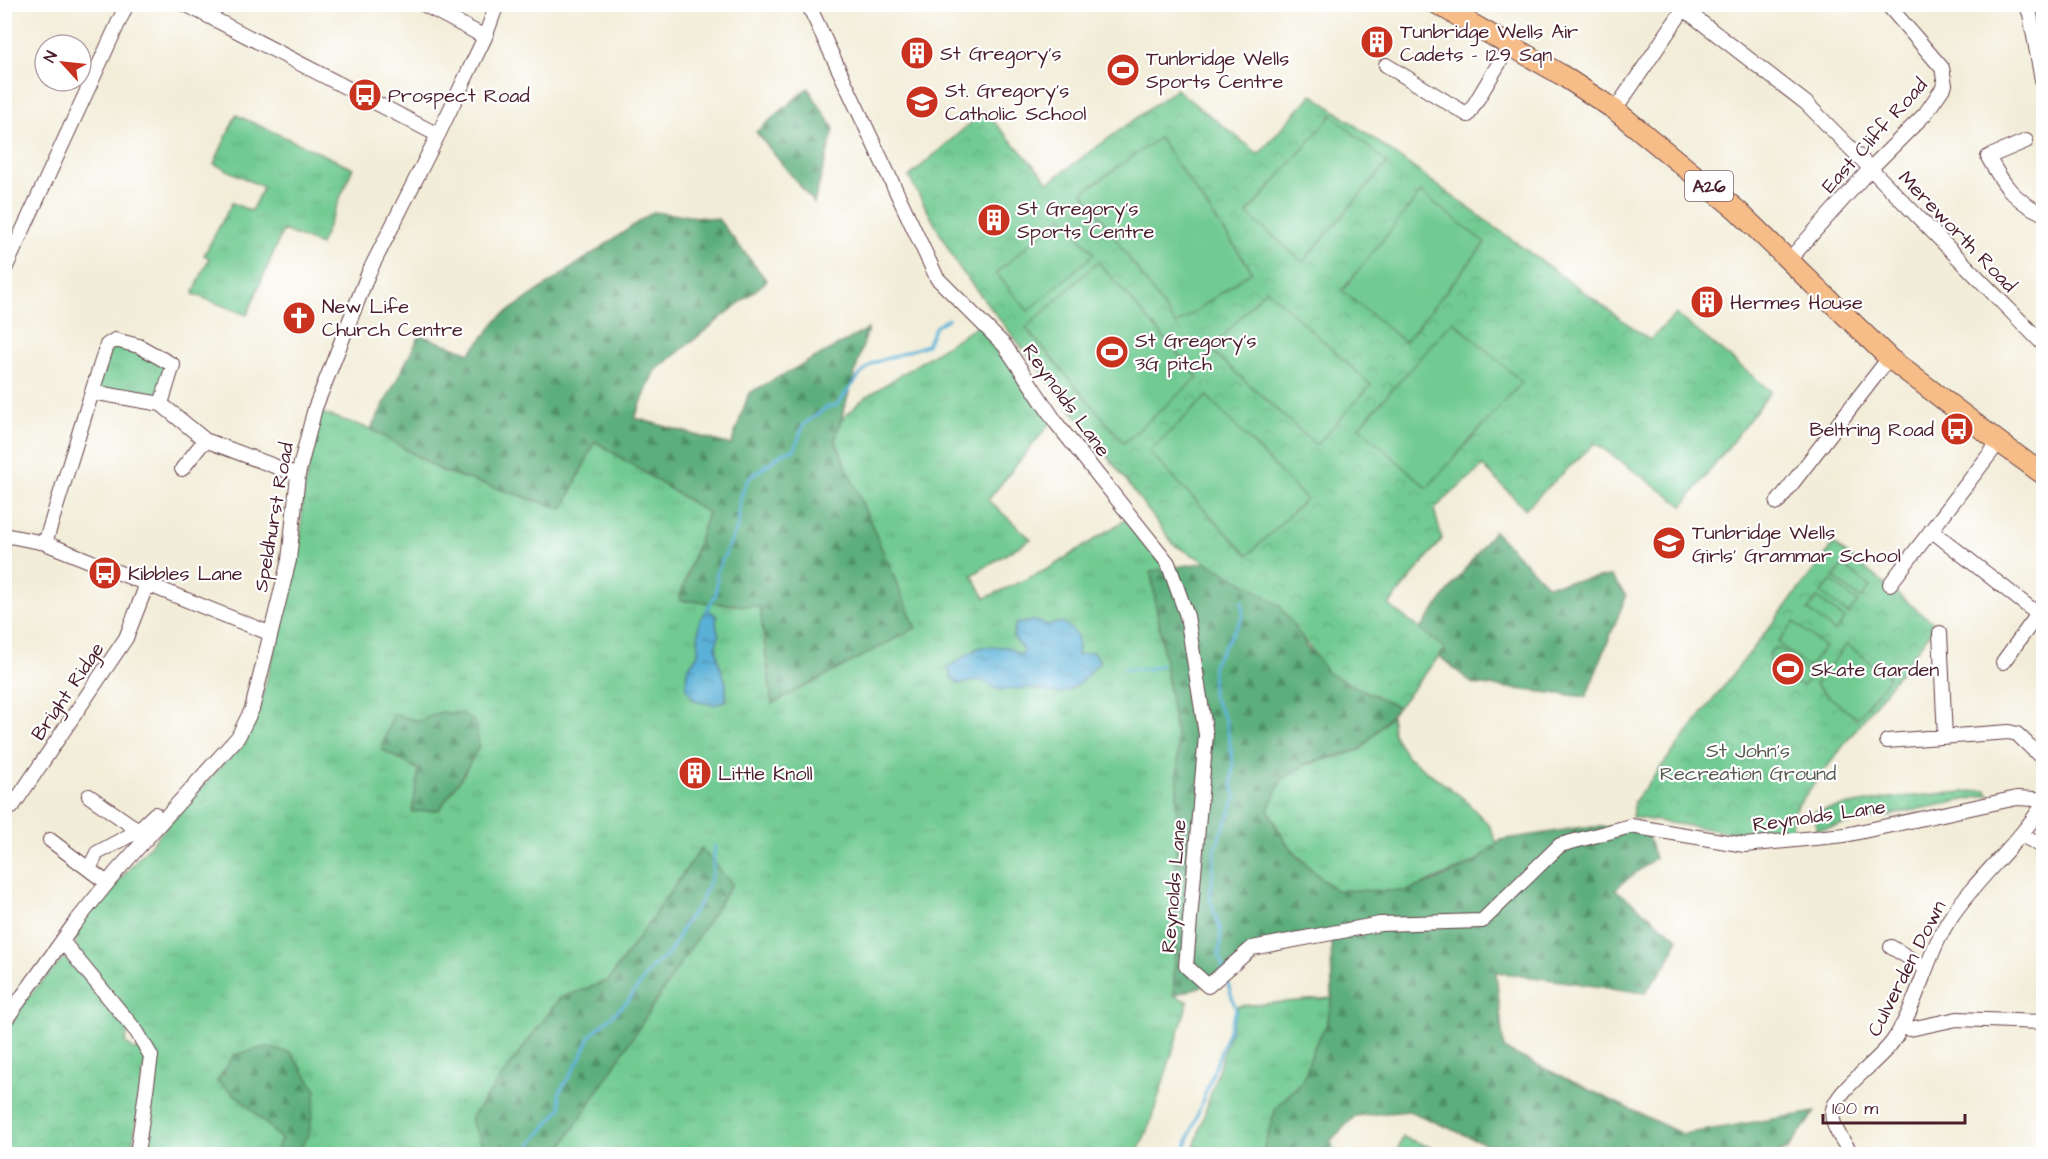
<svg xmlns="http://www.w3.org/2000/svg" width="2048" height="1159" font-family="'Architects Daughter',sans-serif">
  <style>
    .grass { fill: url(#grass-tufts); stroke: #5d745e; stroke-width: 1.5 }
    .forest { fill: url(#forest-firs); stroke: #536653; stroke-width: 1.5 }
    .park { fill: url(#park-crowns); stroke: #5d745e; stroke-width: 1.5 }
    .garden { fill: url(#garden-dots); stroke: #5d745e; stroke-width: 1.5 }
    .pitch { fill: #70ca91; stroke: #5d745e; stroke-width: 1.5 }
    .water { fill: url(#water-ripples); stroke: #526881; stroke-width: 1.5 }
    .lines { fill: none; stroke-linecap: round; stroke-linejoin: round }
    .stream { stroke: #5ab1d7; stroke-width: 3 }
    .minor-casing { stroke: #633e45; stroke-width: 16 }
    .highway-casing { stroke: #633e45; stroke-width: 22 }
    .minor { stroke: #fff; stroke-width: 14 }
    .highway { stroke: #f7bd88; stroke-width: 20 }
    .labels { text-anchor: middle; stroke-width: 4.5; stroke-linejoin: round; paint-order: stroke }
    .shield { fill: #fff; stroke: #80626b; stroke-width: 1.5 }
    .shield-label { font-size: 18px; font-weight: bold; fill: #4a1f2b }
    .poi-label { font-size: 20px; fill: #4a1f2b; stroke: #fff; text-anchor: start }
    .street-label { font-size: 20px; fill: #4a1f2b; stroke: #fff }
    .park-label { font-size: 20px; fill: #575b4f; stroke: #fff }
  </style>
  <defs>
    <pattern id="grass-tufts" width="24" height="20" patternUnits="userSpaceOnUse" patternTransform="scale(1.5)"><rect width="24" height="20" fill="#70ca91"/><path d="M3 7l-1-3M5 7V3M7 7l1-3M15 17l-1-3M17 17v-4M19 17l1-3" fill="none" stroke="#62ad7d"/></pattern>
    <pattern id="forest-firs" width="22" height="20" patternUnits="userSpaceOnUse" patternTransform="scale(1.5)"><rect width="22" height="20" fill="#5cae7b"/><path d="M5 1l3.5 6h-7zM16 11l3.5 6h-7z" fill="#4e8d65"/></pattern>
    <pattern id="park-crowns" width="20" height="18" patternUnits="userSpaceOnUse" patternTransform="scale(1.5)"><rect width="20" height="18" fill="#70ca91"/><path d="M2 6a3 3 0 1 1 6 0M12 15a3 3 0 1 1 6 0" fill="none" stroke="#62ad7d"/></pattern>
    <pattern id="garden-dots" width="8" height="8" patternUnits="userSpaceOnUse" patternTransform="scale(1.5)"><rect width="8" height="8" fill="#70ca91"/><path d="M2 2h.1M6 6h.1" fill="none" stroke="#62ad7d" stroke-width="1.8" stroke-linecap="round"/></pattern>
    <pattern id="water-ripples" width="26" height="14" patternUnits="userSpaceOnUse" patternTransform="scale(1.5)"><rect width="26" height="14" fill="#5ab1d7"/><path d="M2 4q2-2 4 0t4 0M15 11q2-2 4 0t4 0" fill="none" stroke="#4c8faf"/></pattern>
  </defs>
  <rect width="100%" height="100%" fill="#fff"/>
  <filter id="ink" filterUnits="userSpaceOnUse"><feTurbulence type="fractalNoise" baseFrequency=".0167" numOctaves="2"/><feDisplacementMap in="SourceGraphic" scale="12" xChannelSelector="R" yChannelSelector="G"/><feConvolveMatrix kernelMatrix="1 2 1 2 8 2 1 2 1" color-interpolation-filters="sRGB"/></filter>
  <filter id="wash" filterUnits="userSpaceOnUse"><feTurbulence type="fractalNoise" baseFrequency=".008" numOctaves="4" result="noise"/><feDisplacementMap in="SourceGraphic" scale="24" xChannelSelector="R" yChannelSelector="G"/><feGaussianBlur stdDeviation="1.35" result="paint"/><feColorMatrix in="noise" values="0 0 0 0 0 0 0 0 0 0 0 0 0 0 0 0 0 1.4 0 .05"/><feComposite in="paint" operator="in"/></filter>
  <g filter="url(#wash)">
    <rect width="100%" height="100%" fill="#f2edd8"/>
    <path class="grass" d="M 236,115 L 353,168 L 320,245 L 283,230 L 247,315 L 193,294 L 209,258 L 204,255 L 232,203 L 251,211 L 263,187 L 214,164 Z
      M 980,324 L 1003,347 L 1052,421 L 988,500 L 1031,539 L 972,575 L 985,598 L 1048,569 L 1128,518 L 1168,569 L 1151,572 L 1178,747 L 1174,995 L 1188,1002 L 1151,1121 L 1137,1154 L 136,1154 L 155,1056 L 78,953 L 75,939 L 77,927 L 244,740 L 258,713 L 295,569 L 301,533 L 302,502 L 319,412 L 371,429 L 442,471 L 563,509 L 595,441 L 708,513 L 679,600 L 760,607 L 772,703 L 915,628 L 835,440 L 841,420 L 863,399 Z
      M 115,340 L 173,365 L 161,404 L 93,392 Z
      M 1391,716 L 1394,736 L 1407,756 L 1463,798 L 1489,825 L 1497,843 L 1478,861 L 1405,892 L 1335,890 L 1311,869 L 1284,840 L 1268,809 L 1282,779 L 1302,766 L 1360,750 Z
      M 1332,998 L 1327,1024 L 1314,1047 L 1304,1079 L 1276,1108 L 1262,1154 L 1192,1154 L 1238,1006 Z"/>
    <path class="forest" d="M 808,88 L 834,129 L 814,203 L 756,132 Z
      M 653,212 L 718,219 L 767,281 L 654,372 L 635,418 L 731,445 L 749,393 L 868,329 L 835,440 L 916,628 L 772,704 L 760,607 L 679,600 L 708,513 L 595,441 L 563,509 L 442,471 L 371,429 L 420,335 L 470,353 L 500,317 Z
      M 1494,531 L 1547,585 L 1611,576 L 1626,596 L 1586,697 L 1473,684 L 1415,636 Z
      M 1225,559 L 1276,586 L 1307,648 L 1340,679 L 1398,707 L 1360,750 L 1308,763 L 1282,779 L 1268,809 C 1283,848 1304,863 1335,890 L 1405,891 L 1435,881 L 1478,861 L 1500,840 L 1583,827 L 1645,827 L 1655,858 L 1615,889 L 1678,938 L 1667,964 L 1645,993 L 1496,972 L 1504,1049 L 1682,1134 L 1815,1112 L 1788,1149 L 1776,1154 L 1509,1154 L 1409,1111 L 1355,1116 L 1331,1140 L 1334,1154 L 1262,1154 L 1276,1108 L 1304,1079 L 1314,1047 L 1327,1024 L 1332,998 L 1331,934 L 1241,958 L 1212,983 L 1174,995 L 1178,747 L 1151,571 Z
      M 441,712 L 463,714 L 475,722 L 479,746 L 462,777 L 439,810 L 412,812 L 419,770 L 381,749 L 393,714 L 419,721 Z
      M 701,848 L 732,884 L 557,1154 L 487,1154 L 470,1119 L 560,998 L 608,981 Z
      M 266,1047 L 291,1053 L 316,1090 L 309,1134 L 297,1154 L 274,1154 L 281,1139 L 243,1101 L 217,1081 L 234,1055 Z"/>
    <path class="park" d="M 1176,89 L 1259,154 L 1312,94 L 1650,340 L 1676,314 L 1771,391 L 1683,506 L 1595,443 L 1525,509 L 1483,466 L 1434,509 L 1442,539 L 1389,605 L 1445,649 L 1398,707 L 1328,673 L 1279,605 L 1241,581 L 1174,545 L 1100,446 L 959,268 L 909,177 L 984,111 L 1049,182 Z
      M 1834,544 L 1936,625 L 1791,814 L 1794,832 L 1746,835 L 1632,817 L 1634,802 Z
      M 64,957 L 96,988 L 129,1030 L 125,1042 L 134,1050 L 142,1049 L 147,1055 L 131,1154 L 5,1154 L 5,1032 L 29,996 Z"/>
    <path class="garden" d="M 1987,790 L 1989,795 L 1816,830 L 1815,811 L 1889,798 Z"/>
    <path class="pitch" d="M 1332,115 L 1387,163 L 1303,262 L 1247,214 Z
      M 1159,138 L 1252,271 L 1176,325 L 1083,192 Z
      M 1421,192 L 1485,243 L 1405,342 L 1342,291 Z
      M 1062,216 L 1094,254 L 1028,311 L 996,273 Z
      M 1098,262 L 1198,377 L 1124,443 L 1026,328 Z
      M 1266,289 L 1371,385 L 1316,445 L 1211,350 Z
      M 1453,321 L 1522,382 L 1427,488 L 1359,427 Z
      M 1207,396 L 1306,499 L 1248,555 L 1149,452 Z
      M 1843,565 L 1870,587 L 1861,599 L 1834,578 Z
      M 1831,581 L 1858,602 L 1848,614 L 1821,593 Z
      M 1817,598 L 1845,619 L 1835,632 L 1808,610 Z
      M 1794,622 L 1825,647 L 1808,668 L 1778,643 Z
      M 1847,644 L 1889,677 L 1857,719 L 1815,685 Z
      M 1778,648 L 1787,654 L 1810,676 L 1803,686 L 1773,672 L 1768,656 L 1773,649 Z
      M 1403,1137 L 1448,1154 L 1396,1154 Z"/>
    <path class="water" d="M 707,609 L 717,616 L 716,625 L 719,636 L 716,645 L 719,663 L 726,683 L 726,700 L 715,705 L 695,701 L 686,688 L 687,670 L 698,654 L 699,622 Z
      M 1034,621 L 1049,625 L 1062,622 C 1077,633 1081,636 1077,655 L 1093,652 L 1100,661 L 1078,685 L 1060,694 L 1029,688 L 999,690 L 980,680 L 960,684 L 951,678 L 948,667 L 980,647 L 1008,647 L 1020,655 L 1024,651 L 1013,636 L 1016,624 Z"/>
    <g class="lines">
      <path class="stream" d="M 707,609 L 716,594 L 717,571 L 738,526 L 740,499 L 747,480 L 783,453 L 795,449 L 803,425 L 826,408 L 837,405 L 860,375 L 873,363 L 927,345 L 935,327 L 948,319
        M 1124,669 L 1149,669 L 1161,665
        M 1223,969 L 1219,954 L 1221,931 L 1210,900 L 1215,849 L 1236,797 L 1232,785 L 1233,761 L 1226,721 L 1212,695 L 1213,664 L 1243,617 L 1242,601
        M 523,1154 L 561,1108 L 559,1093 L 581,1057 L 591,1035 L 628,1001 L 653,966 L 668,955 L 687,920 L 700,903 L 712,876 L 715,846
        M 1183,1154 L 1236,1010 L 1226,978"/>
    </g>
  </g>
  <g filter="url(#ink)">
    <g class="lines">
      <g class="minor-casing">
        <path id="minor" d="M 185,4 L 438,135
          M 423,4 L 485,37
          M 808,4 L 937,278 L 1005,346 L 1057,424 L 1168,563 L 1187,616 L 1206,735 L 1186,966 L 1208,986 L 1252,948 L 1380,924 L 1482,921 L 1560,845 L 1631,826 L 1745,845 L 1845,835 L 2017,798 L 2035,799 L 2044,802
          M 2026,4 L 2030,14 L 2044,91
          M 1684,9 L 1806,103 L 2044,345
          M 1386,65 L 1468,115 L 1510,45
          M 1615,110 L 1687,4
          M 2026,141 L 1988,157 C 2003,184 2014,201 2044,214
          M 1788,261 L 1870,169 L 1925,114 L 1945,85 L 1942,68 L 1887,4
          M 4,271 L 127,4
          M 92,392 L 107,345 L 115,340 L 139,346 L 173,365 L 161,404
          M 182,469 L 205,440
          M 1777,503 L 1889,358
          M 1931,530 L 2044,619
          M 4,535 L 45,543 L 269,633
          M 45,543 L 92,392 L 161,404 L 205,440 L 298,475
          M 1890,584 L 1999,442
          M 1940,633 L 1945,737
          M 2003,662 L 2038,614
          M 1887,741 L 2009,732 L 2017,734 L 2044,760
          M 89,796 L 138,830
          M 4,808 L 12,807 L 126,638 L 147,584
          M 2021,835 L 2044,847
          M 50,840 L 107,883
          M 89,869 L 97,853 L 136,832 L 155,814
          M 62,941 L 137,1032 L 151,1056 L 137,1154
          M 1891,947 L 1926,968
          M 4,1022 L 75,923 L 117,871 L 238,737 L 252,709 L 289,560 L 298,475 L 315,408 L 369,272 L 438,135 L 485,37 L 497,4
          M 1901,1027 L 1910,1029 L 1957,1019 L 2044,1022
          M 1852,1154 C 1844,1143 1829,1124 1833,1109 C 1839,1088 1878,1062 1893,1041 C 1918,1005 1925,958 1949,920 C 1976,878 2017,846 2044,803"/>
      </g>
      <g class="highway-casing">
        <path id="highway" d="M 1437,4 L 1560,74 L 1615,110 L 1737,210 L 1889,358 L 1999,442 L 2044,475"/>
      </g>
      <use href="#minor" class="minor"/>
      <use href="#highway" class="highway"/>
    </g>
  </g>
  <defs>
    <g id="building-disc" transform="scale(1.725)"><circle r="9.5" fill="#c8321e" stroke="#fff"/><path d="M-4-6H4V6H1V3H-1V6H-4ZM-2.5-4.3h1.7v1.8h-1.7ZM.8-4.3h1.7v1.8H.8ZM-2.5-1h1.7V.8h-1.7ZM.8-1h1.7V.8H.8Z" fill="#fff"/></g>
    <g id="stadium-disc" transform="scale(1.725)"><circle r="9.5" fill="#c8321e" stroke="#fff"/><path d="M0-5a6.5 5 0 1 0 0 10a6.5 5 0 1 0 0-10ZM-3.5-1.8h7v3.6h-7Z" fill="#fff"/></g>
    <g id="bus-disc" transform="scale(1.725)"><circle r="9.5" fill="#c8321e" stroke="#fff"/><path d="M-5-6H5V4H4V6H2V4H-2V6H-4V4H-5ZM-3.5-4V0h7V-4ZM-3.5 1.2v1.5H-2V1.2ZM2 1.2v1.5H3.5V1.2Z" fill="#fff"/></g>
    <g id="school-disc" transform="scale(1.725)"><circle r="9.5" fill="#c8321e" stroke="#fff"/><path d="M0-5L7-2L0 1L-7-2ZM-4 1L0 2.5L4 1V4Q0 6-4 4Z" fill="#fff"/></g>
    <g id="church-disc" transform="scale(1.725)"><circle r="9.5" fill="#c8321e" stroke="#fff"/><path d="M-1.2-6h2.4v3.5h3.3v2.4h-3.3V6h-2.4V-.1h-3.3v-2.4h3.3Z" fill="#fff"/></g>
  </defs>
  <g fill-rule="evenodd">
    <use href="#building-disc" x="1377" y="42"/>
    <use href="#building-disc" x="917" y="53"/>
    <use href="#stadium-disc" x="1123" y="70"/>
    <use href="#bus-disc" x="365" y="95"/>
    <use href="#school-disc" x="922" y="102"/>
    <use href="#building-disc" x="994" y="220"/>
    <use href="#building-disc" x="1707" y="302"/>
    <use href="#church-disc" x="299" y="318"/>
    <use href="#stadium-disc" x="1112" y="352"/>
    <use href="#bus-disc" x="1957" y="429"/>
    <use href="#school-disc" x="1669" y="543"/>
    <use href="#bus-disc" x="105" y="573"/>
    <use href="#stadium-disc" x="1788" y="669"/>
    <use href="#building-disc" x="695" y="773"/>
  </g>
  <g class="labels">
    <rect class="shield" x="1685" y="171" width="48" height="30" rx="4.5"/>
    <g class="shield-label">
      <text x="1709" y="192">A26</text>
    </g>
    <g class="poi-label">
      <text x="1400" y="38">Tunbridge Wells Air<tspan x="1400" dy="23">Cadets - 129 Sqn</tspan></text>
      <text x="940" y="60">St Gregory's</text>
      <text x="1146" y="65">Tunbridge Wells<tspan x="1146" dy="23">Sports Centre</tspan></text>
      <text x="945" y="97">St. Gregory's<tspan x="945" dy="23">Catholic School</tspan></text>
      <text x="388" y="102">Prospect Road</text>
      <text x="1017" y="215">St Gregory's<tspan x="1017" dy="23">Sports Centre</tspan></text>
      <text x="1730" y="309">Hermes House</text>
      <text x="322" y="313">New Life<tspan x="322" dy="23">Church Centre</tspan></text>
      <text x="1135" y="347">St Gregory's<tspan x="1135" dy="23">3G pitch</tspan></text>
      <text x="1934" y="436" text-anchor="end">Beltring Road</text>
      <text x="1692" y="539">Tunbridge Wells<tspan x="1692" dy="23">Girls' Grammar School</tspan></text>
      <text x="128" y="580">Kibbles Lane</text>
      <text x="1811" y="676">Skate Garden</text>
      <text x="718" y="780">Little Knoll</text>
    </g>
    <g class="street-label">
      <text transform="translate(1874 135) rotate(-48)" y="7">East Cliff Road</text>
      <text transform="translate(1958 231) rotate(46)" y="7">Mereworth Road</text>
      <text transform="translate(1067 400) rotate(54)" y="7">Reynolds Lane</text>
      <text transform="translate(273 517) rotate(-80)" y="7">Speldhurst Road</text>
      <text transform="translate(67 691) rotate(-56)" y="7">Bright Ridge</text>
      <text transform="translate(1819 815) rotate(-8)" y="7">Reynolds Lane</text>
      <text transform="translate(1173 886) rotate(-85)" y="7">Reynolds Lane</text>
      <text transform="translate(1906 968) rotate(-63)" y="7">Culverden Down</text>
    </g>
    <g class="park-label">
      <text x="1748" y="757">St John's<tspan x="1748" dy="23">Recreation Ground</tspan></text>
    </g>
  </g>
  <rect width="2048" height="1159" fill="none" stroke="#fff" stroke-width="24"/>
  <g transform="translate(63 63) rotate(297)"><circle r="28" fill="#ffffff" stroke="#b7a5aa" stroke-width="1.5"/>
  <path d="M0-4.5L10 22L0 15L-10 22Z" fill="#c8321e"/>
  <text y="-9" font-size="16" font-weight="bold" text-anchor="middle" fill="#4a1f2b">N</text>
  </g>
  <path d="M1823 1114v9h142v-9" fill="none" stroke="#4a1f2b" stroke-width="3"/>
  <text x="1832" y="1114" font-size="18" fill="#4a1f2b" stroke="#ffffff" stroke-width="4.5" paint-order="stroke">100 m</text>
</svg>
